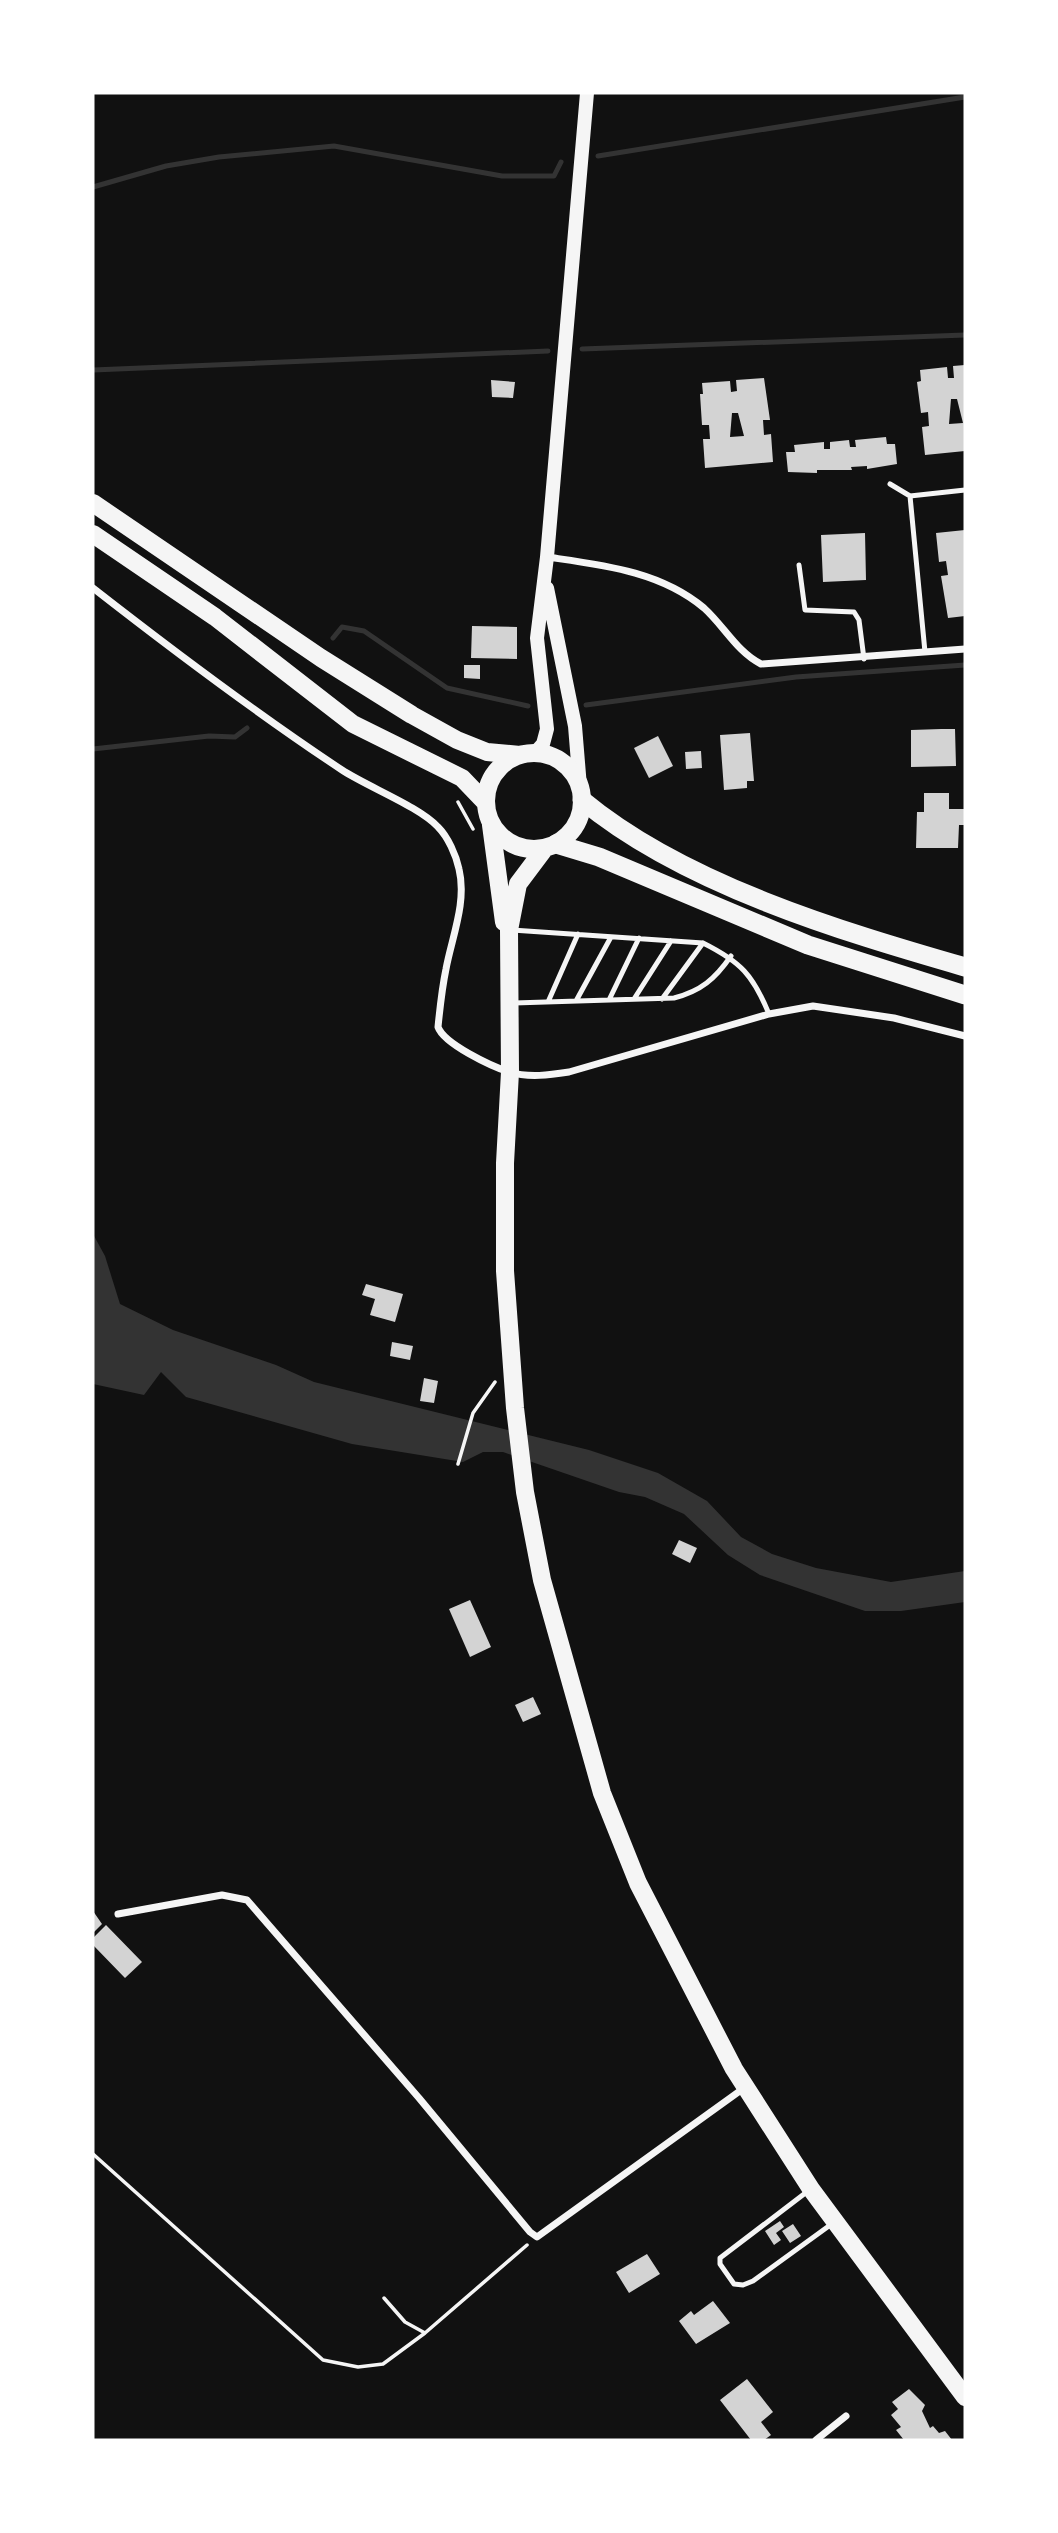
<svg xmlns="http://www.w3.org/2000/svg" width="1058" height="2533" font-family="Manrope,sans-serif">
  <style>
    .water { fill: #333 }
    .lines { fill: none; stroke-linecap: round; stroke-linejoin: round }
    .stream { stroke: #333; stroke-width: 5 }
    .building { fill: #d3d3d3; fill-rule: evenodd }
    .path { stroke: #f5f5f5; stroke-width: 3.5 }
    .service { stroke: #f5f5f5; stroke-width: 5 }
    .minor { stroke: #f5f5f5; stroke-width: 7 }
    .secondary { stroke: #f5f5f5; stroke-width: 14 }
    .primary { stroke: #f5f5f5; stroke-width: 18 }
    .trunk { stroke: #f5f5f5; stroke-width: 19 }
  </style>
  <rect width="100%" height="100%" fill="#111"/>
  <path class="water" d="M 93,1234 L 105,1256 L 120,1304 L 173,1330 L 276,1365 L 314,1382 L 589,1450 L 658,1473 L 707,1501 L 741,1537 L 772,1554 L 816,1568 L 891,1582 L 965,1571 L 965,1602 L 901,1611 L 865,1611 L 760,1575 L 728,1555 L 684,1514 L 645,1497 L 619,1492 L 503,1452 L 483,1452 L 463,1462 L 352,1444 L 186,1397 L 161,1372 L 144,1395 L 93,1384 Z"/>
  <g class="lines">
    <path class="stream" d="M 598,156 L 965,97
      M 93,187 L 166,166 L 219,157 L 334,146 L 502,176 L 554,176 L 561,162
      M 582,349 L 965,335
      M 93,370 L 548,351
      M 333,638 L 342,627 L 364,631 L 447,688 L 528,706
      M 586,705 L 796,677 L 965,665
      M 93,749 L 209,736 L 235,737 L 247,728"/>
  </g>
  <path class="building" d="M 965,365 L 965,451 L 925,455 L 922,427 L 929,426 L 928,412 L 921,413 L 917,382 L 921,381 L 920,370 L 947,367 L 948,378 L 954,378 L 953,366 ZM 951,399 L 957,399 L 963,423 L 949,424 Z
    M 764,378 L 770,420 L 763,420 L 764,435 L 771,434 L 773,462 L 705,468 L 703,439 L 710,439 L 709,425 L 702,425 L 700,394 L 703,394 L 702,383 L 730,381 L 731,392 L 737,391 L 736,380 ZM 732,413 L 738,413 L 744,436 L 730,437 Z
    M 491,380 L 515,382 L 513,398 L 492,397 Z
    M 886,437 L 887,444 L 895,444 L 897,464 L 867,469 L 867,466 L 851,467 L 852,470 L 817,470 L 817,473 L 788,472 L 786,452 L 795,452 L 794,445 L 824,442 L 824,449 L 830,449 L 830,442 L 849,440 L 850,447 L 856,447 L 855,440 Z
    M 965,530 L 965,616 L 948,618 L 941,576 L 948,575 L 946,561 L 939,562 L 936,533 Z
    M 865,533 L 866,580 L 823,582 L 821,535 Z
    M 472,626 L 517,627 L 517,659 L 471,658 Z
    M 464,665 L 480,665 L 480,679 L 464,678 Z
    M 941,729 L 955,729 L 956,766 L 911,767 L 911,730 Z
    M 750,733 L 754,781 L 747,781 L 747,788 L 724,790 L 720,735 Z
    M 658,736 L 673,766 L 649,778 L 634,748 Z
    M 701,751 L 702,768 L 686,769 L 685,752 Z
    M 924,793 L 949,793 L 949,809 L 964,809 L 965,825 L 959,825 L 958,848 L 916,848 L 917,812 L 924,812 Z
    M 366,1284 L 403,1294 L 395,1322 L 370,1315 L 375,1299 L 362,1295 Z
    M 392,1342 L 413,1346 L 410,1360 L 390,1356 Z
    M 424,1378 L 438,1381 L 434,1403 L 420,1401 Z
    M 679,1540 L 697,1548 L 690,1563 L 672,1554 Z
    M 470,1600 L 491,1647 L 470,1657 L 449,1609 Z
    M 533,1697 L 541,1714 L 523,1722 L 515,1705 Z
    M 93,1911 L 102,1924 L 93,1933 Z
    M 106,1925 L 142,1962 L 125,1978 L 93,1945 L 93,1938 Z
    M 780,2221 L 784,2227 L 776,2233 L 781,2240 L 774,2245 L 765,2231 Z
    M 793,2224 L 801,2236 L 790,2243 L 782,2231 Z
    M 647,2254 L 660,2274 L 629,2293 L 616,2272 Z
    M 713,2301 L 730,2323 L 696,2344 L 679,2321 L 691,2311 L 694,2315 Z
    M 747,2379 L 773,2412 L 761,2422 L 771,2435 L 764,2440 L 751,2440 L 720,2400 Z
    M 909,2389 L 925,2405 L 922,2411 L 930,2428 L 933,2426 L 939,2433 L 945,2431 L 952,2440 L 904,2440 L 896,2430 L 901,2427 L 891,2415 L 898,2409 L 892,2402 Z"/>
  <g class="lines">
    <path class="path" d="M 458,802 L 473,829
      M 458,1464 L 473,1413 L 495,1382
      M 93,2154 L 323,2360 L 358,2367 L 383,2364 L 425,2333 L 527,2245
      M 384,2298 L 405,2322 L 425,2333"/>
    <path class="service" d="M 890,484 L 910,496 L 925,652
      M 910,496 L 965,490
      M 799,565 L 805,610 L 854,612 L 859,620 L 864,659
      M 512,930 L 703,943 C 741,962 753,975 769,1014
      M 634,999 L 671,941
      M 662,999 L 703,943
      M 609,1000 L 639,938
      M 576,1001 L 611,937
      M 548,1002 L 578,934
      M 514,1003 L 674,998 C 701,991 715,979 731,956
      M 808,2191 L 720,2258 L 720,2264 L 734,2284 L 743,2285 L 753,2281 L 833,2223"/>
    <path class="minor" d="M 547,557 C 602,565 660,571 704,608 C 724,626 737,652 761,664 L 965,649
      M 93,588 C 175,652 256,713 342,770 C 368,787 420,807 438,827 C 448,837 456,855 459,869 C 467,902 452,937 446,969 C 442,988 440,1007 438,1027 C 444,1044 491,1066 509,1072 C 529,1078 550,1075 569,1072 L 769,1014 L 813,1006 L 894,1018 L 965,1036
      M 118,1914 L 222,1895 L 247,1900 L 419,2098 L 530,2232 L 537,2237 L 744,2088
      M 816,2440 L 846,2416"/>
    <path class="secondary" d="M 547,588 L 575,726 L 580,787
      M 535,753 L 543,744 L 547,729 L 537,638 L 547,557 L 587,93"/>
    <path class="primary" d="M 93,503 L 321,658 L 412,715 L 457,740 L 487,752 L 520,755
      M 93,534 L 215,617 L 353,724 L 462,778 L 485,802
      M486 801a48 48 0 1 1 96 0a48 48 0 1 1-96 0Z
      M 491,825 L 504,922
      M 545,848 L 518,884 L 509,930 L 510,1072 L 505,1163 L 505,1271 L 515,1408 L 525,1492 L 542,1580 L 602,1793 L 638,1883 L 734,2069 L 811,2189 L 965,2397"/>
    <path class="trunk" d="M 582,800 C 683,884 840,931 965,967
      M 556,844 L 599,857 L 808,945 L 965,995"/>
  </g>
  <rect width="1058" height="2533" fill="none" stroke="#ffffff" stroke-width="189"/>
</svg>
